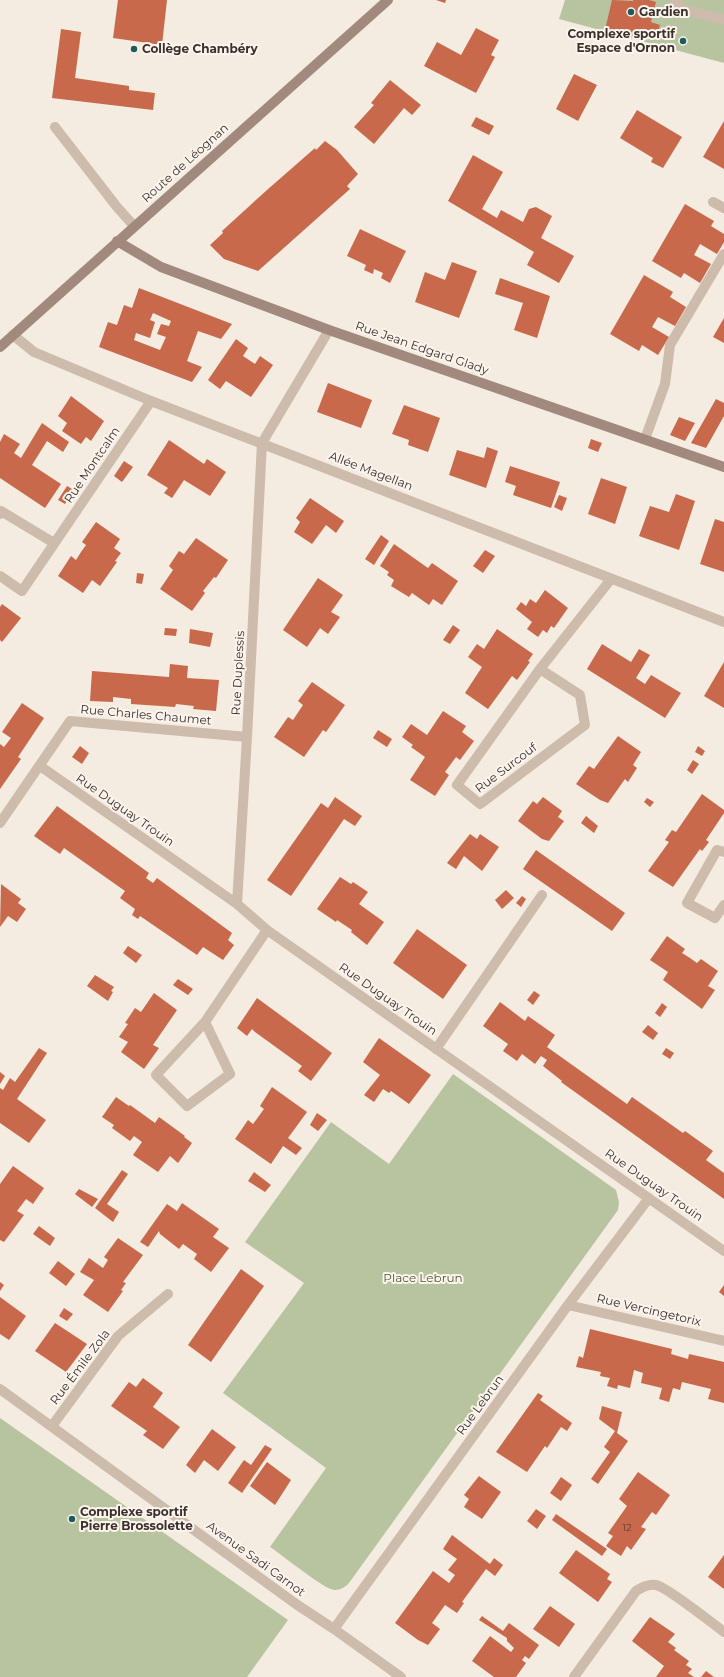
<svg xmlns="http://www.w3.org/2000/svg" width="724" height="1677" font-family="Montserrat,sans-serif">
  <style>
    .green { fill: #b8c4a0 }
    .building { fill: #c8694b; fill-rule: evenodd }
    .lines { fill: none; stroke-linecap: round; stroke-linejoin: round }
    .lane { stroke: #cdbbac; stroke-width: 10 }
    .street { stroke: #cdbbac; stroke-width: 10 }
    .secondary { stroke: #a18a7d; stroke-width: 10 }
    .poi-dot { fill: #1f5a5e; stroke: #fbf5ee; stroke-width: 1.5 }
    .labels { text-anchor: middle; stroke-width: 4; stroke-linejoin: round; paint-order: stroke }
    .number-label { font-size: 10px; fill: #5e3e33 }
    .poi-label { font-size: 12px; font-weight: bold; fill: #3b302b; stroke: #fbf5ee; text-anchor: start }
    .street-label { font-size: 12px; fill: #3b302b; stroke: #fbf5ee }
    .park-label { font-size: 12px; fill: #4a5a2e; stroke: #fbf5ee }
  </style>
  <rect width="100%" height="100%" fill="#f4ebe1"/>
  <path class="green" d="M 565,0 L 724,0 L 724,63 L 559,19 Z
    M 453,1074 L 616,1190 L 619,1202 L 618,1210 L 349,1583 C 345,1587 341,1590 335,1590 C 326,1591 281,1554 270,1547 L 326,1468 L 223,1393 L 304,1283 L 245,1242 L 331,1122 L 389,1164 Z
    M 0,1418 L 288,1620 L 247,1677 L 0,1677 Z"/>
  <path class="building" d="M 118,0 L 167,0 L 162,45 L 113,38 Z
    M 436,0 L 446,0 L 445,3 Z
    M 612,0 L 633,1 L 633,0 L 649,0 L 656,2 L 651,22 L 660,25 L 657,36 L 638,31 L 636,38 L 605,30 Z
    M 476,28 L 499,40 L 491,55 L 495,57 L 476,93 L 424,66 L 437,42 L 461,55 Z
    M 61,29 L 81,32 L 75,78 L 129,86 L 129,90 L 155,93 L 153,110 L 52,98 Z
    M 574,74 L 597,85 L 578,121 L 556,109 Z
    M 390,80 L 421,105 L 412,115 L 404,108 L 374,144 L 354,127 L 374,105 L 371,103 Z
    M 637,110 L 682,137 L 663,168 L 651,162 L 653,158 L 620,138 Z
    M 476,117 L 494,126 L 489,135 L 471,126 Z
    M 724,121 L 724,169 L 703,157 Z
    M 325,141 L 337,150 L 358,174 L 347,186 L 350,189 L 258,271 L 224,259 L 210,245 L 223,233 L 222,231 L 267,190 L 315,148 L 316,150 Z
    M 473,155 L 503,172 L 482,209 L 497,218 L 501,210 L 523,222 L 529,209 L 536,207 L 552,216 L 541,238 L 574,256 L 559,283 L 527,265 L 534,252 L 448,201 Z
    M 685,204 L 714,221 L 711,226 L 724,234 L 724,242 L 717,254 L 700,244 L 694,255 L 711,264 L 700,283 L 684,273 L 681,278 L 652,261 Z
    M 360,229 L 406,251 L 390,283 L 381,278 L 383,273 L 374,269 L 373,274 L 364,270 L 366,265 L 347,256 Z
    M 452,262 L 477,271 L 459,318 L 415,302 L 425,272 L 445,280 Z
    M 644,275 L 673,292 L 670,297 L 686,307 L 675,326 L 658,317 L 652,327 L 669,337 L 658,355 L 642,345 L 639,351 L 610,334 Z
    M 500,278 L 550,296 L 537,338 L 514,330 L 523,303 L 495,294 Z
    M 139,288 L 232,324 L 221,339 L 198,331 L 187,361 L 202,367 L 192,382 L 99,347 L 108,322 L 117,325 L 124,305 L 132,308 ZM 153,313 L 171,321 L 169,326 L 161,324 L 157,334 L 166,337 L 160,350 L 134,340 L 136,333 L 150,338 L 155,322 L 150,320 Z
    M 724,318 L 724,343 L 713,337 Z
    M 236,339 L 248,348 L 243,356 L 255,364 L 260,356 L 273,365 L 251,397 L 226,381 L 220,389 L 208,380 Z
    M 328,383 L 372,400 L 361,428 L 317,412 Z
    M 71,396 L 104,421 L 91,441 L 86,437 L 81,444 L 62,431 L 67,423 L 58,416 Z
    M 716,399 L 724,403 L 724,416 L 706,448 L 691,443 Z
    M 404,405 L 440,418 L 428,452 L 408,445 L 409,440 L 392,434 Z
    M 679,417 L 695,423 L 685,441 L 670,435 Z
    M 42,423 L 69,442 L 63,452 L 47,441 L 32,465 L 61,484 L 45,508 L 0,478 L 0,442 L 4,434 L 20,444 L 14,453 L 21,458 Z
    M 591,439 L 602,443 L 598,452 L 588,448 Z
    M 169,440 L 204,464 L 207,459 L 226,472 L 210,496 L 184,480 L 172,498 L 164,493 L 168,488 L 147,475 Z
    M 487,447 L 498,451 L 486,488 L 449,475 L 457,450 L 484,458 Z
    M 124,461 L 133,467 L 122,482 L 114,476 Z
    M 510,466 L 560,482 L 551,508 L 513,495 L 516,486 L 505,482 Z
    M 601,478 L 627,487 L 615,524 L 588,514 Z
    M 67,486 L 74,490 L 65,504 L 58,500 Z
    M 676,494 L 695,501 L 679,550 L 639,536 L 650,506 L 669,512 Z
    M 559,495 L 567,498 L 562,511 L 554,507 Z
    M 310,498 L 344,521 L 336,533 L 326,525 L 312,544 L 294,532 L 300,522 L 296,518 Z
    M 715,519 L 724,522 L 724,572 L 700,564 Z
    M 96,522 L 120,539 L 114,548 L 121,553 L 115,561 L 117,562 L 100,586 L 92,580 L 83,593 L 58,576 L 71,556 L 76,560 L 81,552 L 86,545 L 82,542 Z
    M 381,535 L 389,541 L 374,565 L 365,559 Z
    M 196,538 L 228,560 L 216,578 L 214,577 L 203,591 L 205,593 L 192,611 L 160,589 L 173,570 L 169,566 L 179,551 L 184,554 Z
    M 394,544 L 428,568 L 432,563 L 458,581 L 442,605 L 433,599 L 429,605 L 412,593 L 409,597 L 391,586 L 394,580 L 387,575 L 389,572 L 380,566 Z
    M 485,550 L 495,556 L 483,573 L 473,566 Z
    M 137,573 L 144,574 L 142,584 L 136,583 Z
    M 318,578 L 343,595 L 331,612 L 340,617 L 328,634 L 320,628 L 307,647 L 283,630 Z
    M 545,590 L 568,608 L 554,628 L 551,626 L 547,633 L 543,630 L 538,637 L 527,629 L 532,622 L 516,609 L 521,602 L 526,606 L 530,599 L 536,603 Z
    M 2,604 L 21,618 L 2,642 L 0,640 L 0,607 Z
    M 453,625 L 460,630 L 450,644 L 443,640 Z
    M 165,628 L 177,629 L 176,636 L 164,635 Z
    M 190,629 L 213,633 L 210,647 L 189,643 Z
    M 497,629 L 533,654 L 528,661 L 530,662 L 517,680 L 512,676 L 488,709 L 465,693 L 482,667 L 468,657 L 477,644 L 484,649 Z
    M 602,644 L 631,662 L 639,649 L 650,655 L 636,678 L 645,684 L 651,675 L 681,693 L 665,718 L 587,669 Z
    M 724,662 L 724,708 L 704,696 Z
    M 170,664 L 188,666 L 187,678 L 219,680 L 216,711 L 193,709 L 194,706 L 176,704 L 175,707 L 131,704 L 131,699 L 113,697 L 113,702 L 90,701 L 92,671 L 169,677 Z
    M 312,682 L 345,705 L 326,732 L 323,730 L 304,757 L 274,737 L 288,717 L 293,720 L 303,705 L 298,701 Z
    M 22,703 L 44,718 L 18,757 L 21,759 L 0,789 L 0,744 L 4,747 L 11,738 L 2,732 Z
    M 443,711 L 466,726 L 462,732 L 474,741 L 460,760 L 456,757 L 445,772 L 449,775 L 435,796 L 410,780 L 425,757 L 411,747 L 413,745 L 402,737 L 411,724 L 427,735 Z
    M 378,730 L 392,739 L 387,747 L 373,738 Z
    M 618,736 L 641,752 L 633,765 L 637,768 L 628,782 L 625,779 L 608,803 L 600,800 L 576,784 L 589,766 L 594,769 Z
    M 80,746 L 89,753 L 82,764 L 72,757 Z
    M 698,746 L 705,751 L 702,756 L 695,752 Z
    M 693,760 L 699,764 L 692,774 L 687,770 Z
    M 702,794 L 724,810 L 724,813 L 706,840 L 709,842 L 702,851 L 700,849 L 673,887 L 648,871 L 669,842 L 665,840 L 672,830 L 676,832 Z
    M 335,797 L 362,816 L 355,826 L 344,819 L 291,896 L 267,880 L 321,803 L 328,808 Z
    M 543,797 L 562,811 L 558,817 L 564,821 L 549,841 L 542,839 L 518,821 L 533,801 L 537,804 Z
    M 647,798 L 654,802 L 650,807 L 644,802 Z
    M 57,806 L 149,873 L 146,878 L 153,883 L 157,878 L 232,933 L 228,940 L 234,945 L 223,960 L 203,947 L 197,955 L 140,916 L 138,919 L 132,915 L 135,909 L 120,898 L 125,891 L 64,848 L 60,854 L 34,836 Z
    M 586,816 L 598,826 L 594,833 L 581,823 Z
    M 470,834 L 477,839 L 480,834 L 499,847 L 482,871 L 464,856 L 456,869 L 447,863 Z
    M 536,850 L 625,913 L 612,931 L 523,869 Z
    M 340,877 L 351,884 L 353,882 L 368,892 L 359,904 L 384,922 L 367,945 L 351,932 L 352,930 L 337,920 L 336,922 L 317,909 Z
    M 1,884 L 21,899 L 18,903 L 26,909 L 17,922 L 8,916 L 0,927 Z
    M 506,890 L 514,898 L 502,909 L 495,900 Z
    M 522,896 L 526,899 L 521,907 L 516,903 Z
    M 417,929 L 467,965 L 443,999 L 393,963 Z
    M 667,936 L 685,949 L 682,953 L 690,958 L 697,963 L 701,959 L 718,971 L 708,986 L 715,990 L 702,1009 L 663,980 L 668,972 L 650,960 Z
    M 128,946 L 142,955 L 136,963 L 123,953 Z
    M 95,975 L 114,987 L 111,991 L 113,992 L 108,1001 L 87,986 Z
    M 178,979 L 193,989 L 188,995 L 173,985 Z
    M 534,991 L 540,995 L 533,1005 L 527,1000 Z
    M 154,993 L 177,1010 L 153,1045 L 159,1048 L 144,1069 L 121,1052 L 128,1042 L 119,1037 L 128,1024 L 125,1023 L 135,1008 L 141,1012 Z
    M 257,998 L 332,1053 L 311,1081 L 298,1071 L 302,1066 L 255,1032 L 252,1029 L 247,1036 L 237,1028 Z
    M 500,1002 L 525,1021 L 528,1016 L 555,1035 L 547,1047 L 627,1104 L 632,1097 L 683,1133 L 685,1131 L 713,1151 L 706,1160 L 724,1173 L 724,1199 L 561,1082 L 562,1081 L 543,1066 L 547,1060 L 541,1056 L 535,1064 L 522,1054 L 517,1061 L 503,1051 L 508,1044 L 483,1026 Z
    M 662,1003 L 667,1007 L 660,1017 L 655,1013 Z
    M 648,1025 L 658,1033 L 653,1040 L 642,1032 Z
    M 379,1038 L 431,1075 L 409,1104 L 391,1091 L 389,1093 L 383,1089 L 374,1102 L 364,1095 L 380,1075 L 363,1062 Z
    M 39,1048 L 47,1053 L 17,1099 L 46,1120 L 29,1143 L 0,1123 L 0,1088 L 3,1090 L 10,1078 L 15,1082 Z
    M 666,1048 L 674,1053 L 670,1059 L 662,1054 Z
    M 0,1072 L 5,1076 L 0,1084 Z
    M 272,1087 L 307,1112 L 288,1138 L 302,1148 L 296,1155 L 283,1146 L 271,1164 L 235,1139 L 248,1120 L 253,1124 L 264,1109 L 260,1106 Z
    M 116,1097 L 129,1106 L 130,1105 L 155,1123 L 159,1117 L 185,1136 L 184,1137 L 192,1143 L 178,1163 L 170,1156 L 158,1172 L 133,1155 L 142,1142 L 134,1136 L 130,1141 L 112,1128 L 114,1125 L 102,1117 Z
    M 317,1113 L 327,1120 L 318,1131 L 310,1125 Z
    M 13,1166 L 44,1188 L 33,1204 L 26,1199 L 17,1211 L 24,1215 L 4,1242 L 0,1240 L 0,1184 Z
    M 122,1170 L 128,1174 L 107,1204 L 119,1212 L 113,1222 L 95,1208 Z
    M 254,1172 L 271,1185 L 265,1192 L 248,1181 Z
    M 79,1189 L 98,1199 L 92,1207 L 75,1194 Z
    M 182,1203 L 219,1229 L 213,1237 L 229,1248 L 211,1272 L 194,1259 L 197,1254 L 183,1244 L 179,1249 L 160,1234 L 159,1231 L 148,1247 L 140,1242 L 167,1204 L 177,1211 Z
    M 39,1226 L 55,1238 L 50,1246 L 33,1234 Z
    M 118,1238 L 143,1255 L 123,1282 L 126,1283 L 121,1290 L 123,1291 L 108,1312 L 83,1295 L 94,1280 L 80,1272 L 89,1258 L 103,1268 L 108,1260 L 104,1257 Z
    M 58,1261 L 75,1274 L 66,1286 L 49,1273 Z
    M 241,1269 L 264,1286 L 211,1362 L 188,1345 Z
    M 0,1282 L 4,1285 L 0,1291 Z
    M 724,1285 L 724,1296 L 719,1292 Z
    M 0,1297 L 26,1316 L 9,1340 L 0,1334 Z
    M 64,1308 L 73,1314 L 67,1321 L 59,1316 Z
    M 55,1323 L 87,1344 L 66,1372 L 35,1351 Z
    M 590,1329 L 672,1349 L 671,1354 L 688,1359 L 689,1354 L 724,1362 L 724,1403 L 708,1399 L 711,1389 L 682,1382 L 680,1390 L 673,1388 L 669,1402 L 659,1399 L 662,1388 L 641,1383 L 643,1373 L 634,1370 L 630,1388 L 618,1385 L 617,1389 L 607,1386 L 610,1378 L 600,1376 L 601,1372 L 576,1367 L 579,1356 L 583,1358 Z
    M 143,1378 L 163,1393 L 153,1407 L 180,1427 L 163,1449 L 143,1435 L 147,1431 L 111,1406 L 129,1382 L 136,1387 Z
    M 538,1393 L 543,1396 L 540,1400 L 572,1423 L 567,1431 L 561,1427 L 547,1448 L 545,1446 L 527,1472 L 496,1452 Z
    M 602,1406 L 622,1412 L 617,1433 L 628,1441 L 598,1484 L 591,1479 L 610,1452 L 604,1447 L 615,1431 L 599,1419 Z
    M 212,1429 L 236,1447 L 218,1471 L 204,1460 L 195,1473 L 186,1465 Z
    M 265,1445 L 272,1449 L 242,1493 L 228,1483 L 244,1460 L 251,1465 Z
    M 267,1462 L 291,1480 L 275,1505 L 250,1486 Z
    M 638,1472 L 670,1495 L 656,1515 L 652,1512 L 641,1527 L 646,1529 L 631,1550 L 627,1546 L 621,1556 L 606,1546 L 613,1536 L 608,1533 L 627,1506 L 619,1499 Z
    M 479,1476 L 501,1492 L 482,1519 L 464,1507 L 469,1499 L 464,1495 Z
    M 561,1477 L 572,1485 L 561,1501 L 550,1493 Z
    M 536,1509 L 546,1516 L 537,1529 L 527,1521 Z
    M 556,1514 L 607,1549 L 602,1556 L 552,1520 Z
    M 452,1535 L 490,1564 L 494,1558 L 503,1565 L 495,1576 L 486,1569 L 462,1602 L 464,1603 L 457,1613 L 445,1605 L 432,1623 L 440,1629 L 428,1645 L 418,1640 L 395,1623 L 433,1571 L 449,1583 L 455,1575 L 448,1570 L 457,1559 L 443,1549 Z
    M 576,1550 L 610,1574 L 607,1579 L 612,1582 L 598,1602 L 559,1573 Z
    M 724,1555 L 724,1589 L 708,1577 Z
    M 550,1606 L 575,1624 L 559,1647 L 533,1629 Z
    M 482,1616 L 503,1631 L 509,1623 L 539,1645 L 529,1659 L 525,1656 L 522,1660 L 526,1663 L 516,1677 L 494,1677 L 472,1661 L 490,1636 L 511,1652 L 514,1648 L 507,1641 L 507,1638 L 479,1620 Z
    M 650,1617 L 675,1634 L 668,1642 L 676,1648 L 674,1650 L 689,1661 L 686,1665 L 692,1669 L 688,1673 L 694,1677 L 656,1677 L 664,1666 L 632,1641 Z
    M 706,1671 L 714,1677 L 701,1677 Z"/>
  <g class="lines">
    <path class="lane" d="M 675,0 L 679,8 L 724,20
      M 55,127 L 117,207 L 134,226
      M 436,1049 L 542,895"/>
    <path class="street" d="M 713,202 L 724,208
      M 13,335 L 34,352 L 151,401 L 724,622
      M 645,439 L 665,384 L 670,345 L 724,254
      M 0,514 L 1,511 L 54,543
      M 0,576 L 22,591 L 151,401
      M 540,669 L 580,695 L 585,725 L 480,804 L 457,785 L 540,669 L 611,579
      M 40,766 L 237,904 L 267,930 L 724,1251
      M 0,823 L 70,721 L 247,737
      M 724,852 L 717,850 L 687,903 L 715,918 L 724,905
      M 237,904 L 247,737 L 262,443 L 329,330
      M 205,1022 L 156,1075 L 187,1106 L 230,1074 L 205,1022 L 267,930
      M 568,1305 L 724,1341
      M 0,1389 L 296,1604 L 334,1629 L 401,1677
      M 52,1426 L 118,1336 L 168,1294
      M 334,1629 L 568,1305 L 649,1198
      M 574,1677 L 636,1591 C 643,1587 648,1584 656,1585 C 667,1587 712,1623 724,1632"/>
    <path class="secondary" d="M 117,241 L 161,267 L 329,330 L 724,467
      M 0,347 L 388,0"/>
  </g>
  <g class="poi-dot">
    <circle cx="631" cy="12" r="4"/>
    <circle cx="683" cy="41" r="4"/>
    <circle cx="134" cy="49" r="4"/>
    <circle cx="72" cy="1519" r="4"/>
  </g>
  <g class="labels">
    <g class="number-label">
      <text x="627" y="1531">12</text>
    </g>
    <g class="poi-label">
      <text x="639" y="16">Gardien</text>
      <text x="675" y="38" text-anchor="end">Complexe sportif<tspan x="675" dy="14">Espace d'Ornon</tspan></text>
      <text x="142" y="53">Collège Chambéry</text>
      <text x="80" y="1516">Complexe sportif<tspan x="80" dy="14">Pierre Brossolette</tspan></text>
    </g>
    <g class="street-label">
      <text transform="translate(185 163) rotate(-42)" y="4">Route de Léognan</text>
      <text transform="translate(422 348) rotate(19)" y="4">Rue Jean Edgard Glady</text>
      <text transform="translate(92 465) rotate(-56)" y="4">Rue Montcalm</text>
      <text transform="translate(371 471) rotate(21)" y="4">Allée Magellan</text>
      <text transform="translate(238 673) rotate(-87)" y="4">Rue Duplessis</text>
      <text transform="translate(146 715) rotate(5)" y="4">Rue Charles Chaumet</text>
      <text transform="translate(506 768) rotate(-37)" y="4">Rue Surcouf</text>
      <text transform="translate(125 810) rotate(35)" y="4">Rue Duguay Trouin</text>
      <text transform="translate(388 999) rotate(35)" y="4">Rue Duguay Trouin</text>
      <text transform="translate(654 1185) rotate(35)" y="4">Rue Duguay Trouin</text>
      <text transform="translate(649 1310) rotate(13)" y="4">Rue Vercingetorix</text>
      <text transform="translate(80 1367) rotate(-53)" y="4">Rue Émile Zola</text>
      <text transform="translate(480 1405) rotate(-54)" y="4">Rue Lebrun</text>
      <text transform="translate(256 1559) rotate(36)" y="4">Avenue Sadi Carnot</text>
    </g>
    <g class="park-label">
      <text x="423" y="1282">Place Lebrun</text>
    </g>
  </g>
</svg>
